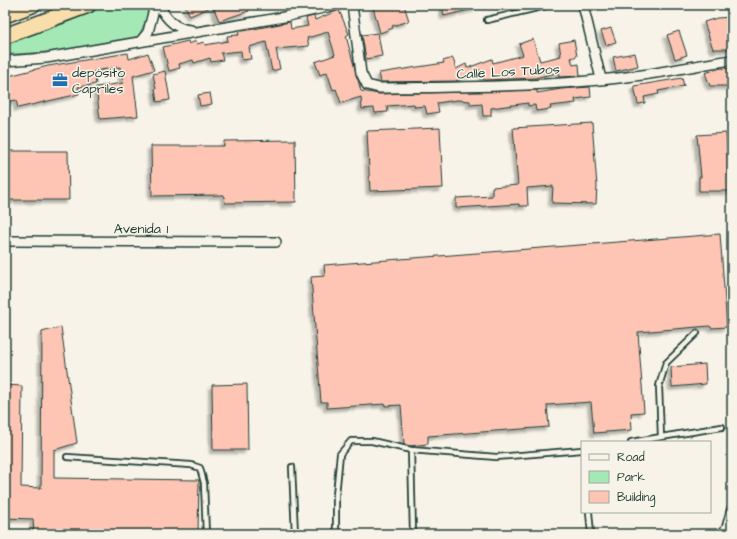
<svg xmlns="http://www.w3.org/2000/svg" width="737" height="539" font-family="'Architects Daughter',sans-serif">
  <style>
    .green { fill: #a4e9b5; stroke: #629374 }
    .building { fill: #fec5b4; stroke: #1f3d34; filter: url(#shadow) }
    .lines { fill: none; stroke-linecap: round; stroke-linejoin: round }
    .service-casing { stroke: #1f3d34; stroke-width: 8 }
    .minor-casing { stroke: #1f3d34; stroke-width: 12 }
    .trunk-casing { stroke: #1f3d34; stroke-width: 18 }
    .service { stroke: #f7f3e8; stroke-width: 4.5 }
    .minor { stroke: #f7f3e8; stroke-width: 9 }
    .trunk { stroke: #f9ddab; stroke-width: 15 }
    .labels { text-anchor: middle; stroke-width: 3; stroke-linejoin: round; paint-order: stroke }
    .street-label { font-size: 14px; fill: #1f3d34; stroke: #f7f3e8 }
    .poi-label { font-size: 14px; fill: #1f3d34; stroke: #f7f3e8; text-anchor: start }
  </style>
  <defs>
    <filter id="shadow"><feDropShadow dx="-3.5" dy="3.5" stdDeviation="1" flood-color="#0004"/></filter>
  </defs>
  <rect width="100%" height="100%" fill="#f7f3e8"/>
  <filter id="ink" filterUnits="userSpaceOnUse"><feTurbulence type="fractalNoise" baseFrequency=".025" numOctaves="2"/><feDisplacementMap in="SourceGraphic" scale="8" xChannelSelector="R" yChannelSelector="G"/><feConvolveMatrix kernelMatrix="1 2 1 2 8 2 1 2 1" color-interpolation-filters="sRGB"/></filter>
  <g filter="url(#ink)">
    <path class="green" d="M 107,5 L 149,5 L 148,15 L 138,38 C 94,46 50,54 5,54 L 5,43 L 63,24 Z"/>
    <path class="building" d="M 185,5 L 246,5 L 249,11 L 219,21 L 213,6 L 190,16 Z
      M 380,5 L 404,5 L 409,21 L 392,26 L 393,28 L 380,33 L 373,7 Z
      M 442,5 L 477,5 L 477,8 L 444,16 Z
      M 339,10 L 349,34 L 346,36 L 361,91 L 379,94 L 537,90 L 537,93 L 561,89 L 590,87 L 591,97 L 575,99 L 576,103 L 550,106 L 551,109 L 536,111 L 535,105 L 528,106 L 528,103 L 491,108 L 491,116 L 483,116 L 482,104 L 470,105 L 470,101 L 457,100 L 437,103 L 439,112 L 427,114 L 425,106 L 415,107 L 414,104 L 387,106 L 388,112 L 375,113 L 374,108 L 362,109 L 361,97 L 341,103 L 336,89 L 333,90 L 327,72 L 320,75 L 315,62 L 335,55 L 328,32 L 307,38 L 309,46 L 276,49 L 280,69 L 272,71 L 266,42 L 249,47 L 251,59 L 242,60 L 241,51 L 221,53 L 223,60 L 211,62 L 210,58 L 194,63 L 193,60 L 179,64 L 180,68 L 169,71 L 163,47 L 188,41 L 189,44 L 196,41 L 197,44 L 204,42 L 205,45 L 228,41 L 227,36 L 239,35 L 238,32 L 290,22 L 291,29 L 308,26 L 306,18 L 314,16 L 315,20 Z
      M 732,17 L 731,49 L 713,49 L 704,22 L 717,18 Z
      M 611,28 L 616,42 L 606,45 L 601,31 Z
      M 679,31 L 687,55 L 675,59 L 667,35 Z
      M 378,33 L 382,56 L 366,59 L 362,35 Z
      M 533,39 L 540,61 L 561,56 L 559,43 L 574,40 L 577,56 L 571,58 L 573,65 L 579,64 L 580,76 L 559,77 L 559,72 L 535,78 L 484,80 L 480,70 L 456,81 L 381,82 L 379,73 L 444,63 L 443,61 L 453,58 L 456,69 L 466,64 L 467,68 L 492,59 L 493,63 L 523,55 L 519,44 Z
      M 128,53 L 129,59 L 148,53 L 154,70 L 133,76 L 138,116 L 100,119 L 96,87 L 123,83 L 120,67 L 94,71 L 96,84 L 78,87 L 79,94 L 18,108 L 16,100 L 5,102 L 5,77 L 48,66 Z
      M 635,53 L 638,66 L 616,71 L 613,57 Z
      M 721,68 L 732,69 L 732,86 L 710,86 L 705,73 Z
      M 165,71 L 170,100 L 157,102 L 155,89 L 156,89 L 153,74 Z
      M 682,78 L 684,86 L 658,91 L 659,94 L 644,97 L 645,103 L 638,104 L 634,86 Z
      M 210,93 L 212,104 L 200,106 L 198,95 Z
      M 592,123 L 597,186 L 596,204 L 552,203 L 553,186 L 527,188 L 528,206 L 519,206 L 519,204 L 456,208 L 456,198 L 492,196 L 492,187 L 518,185 L 513,128 Z
      M 440,128 L 443,188 L 370,191 L 367,131 Z
      M 726,133 L 729,177 L 731,177 L 732,191 L 699,191 L 699,177 L 701,177 L 697,135 Z
      M 295,140 L 296,202 L 225,203 L 224,195 L 152,196 L 151,146 L 224,146 L 224,141 Z
      M 5,151 L 68,151 L 69,200 L 5,200 Z
      M 720,234 L 727,327 L 711,328 L 710,326 L 638,332 L 644,412 L 631,413 L 632,430 L 594,433 L 591,402 L 547,405 L 549,427 L 428,436 L 428,444 L 409,446 L 404,444 L 401,405 L 385,406 L 385,404 L 327,408 L 327,402 L 321,402 L 311,277 L 325,276 L 324,265 Z
      M 61,327 L 77,443 L 54,450 L 54,478 L 199,480 L 198,534 L 34,534 L 33,519 L 5,518 L 5,385 L 22,386 L 21,487 L 41,488 L 42,332 Z
      M 705,364 L 706,384 L 672,387 L 671,367 Z
      M 247,384 L 248,450 L 213,450 L 212,385 Z"/>
    <g class="lines">
      <g class="service-casing">
        <path id="service" d="M 487,20 L 550,5
          M 661,437 L 659,386 L 666,363 L 697,333
          M 631,442 L 722,427
          M 411,450 L 413,534
          M 67,457 L 191,465 L 200,468 L 204,483 L 206,534
          M 292,467 L 295,534
          M 589,512 L 591,534
          M 336,534 L 336,495 L 340,454 L 351,441 L 372,441 L 411,450 L 496,457 L 582,450"/>
      </g>
      <g class="minor-casing">
        <path id="minor" d="M 159,5 C 166,19 175,29 191,30
          M 352,5 L 361,73 L 367,85 L 379,88 C 466,87 555,87 642,75 C 672,71 702,64 732,60
          M 583,5 L 601,79
          M 140,42 L 148,32 L 155,5
          M 5,61 L 46,58 L 284,17 L 336,5
          M 5,241 L 276,242
          M 723,534 L 727,527 L 732,509"/>
      </g>
      <g class="trunk-casing">
        <path id="trunk" d="M 5,15 L 32,5
          M 5,36 L 88,5"/>
      </g>
      <use href="#service" class="service"/>
      <use href="#minor" class="minor"/>
      <use href="#trunk" class="trunk"/>
    </g>
  </g>
  <defs>
    <g id="office-bare" transform="scale(1.2)"><path d="M-6-3h4V-5.5h4V-3h4V5H-6ZM-1-4.5V-3h2v-1.5ZM-6 0V1H6V0Z" fill="#1f6fb2" stroke="#f7f3e8" stroke-width="2.5" paint-order="stroke"/></g>
  </defs>
  <g fill-rule="evenodd">
    <use href="#office-bare" x="60" y="80"/>
  </g>
  <g class="labels">
    <g class="street-label">
      <text transform="translate(508 71) rotate(-3)" y="5">Calle Los Tubos</text>
      <text x="141" y="233">Avenida 1</text>
    </g>
    <g class="poi-label">
      <text x="72" y="77">depósito<tspan x="72" dy="16">Capriles</tspan></text>
    </g>
  </g>
  <rect width="737" height="539" fill="none" stroke="#f7f3e8" stroke-width="20"/>
  <rect x="10" y="10" width="717" height="519" fill="none" stroke="#1f3d34" stroke-width="1.5" filter="url(#ink)"/>
  <rect x="581" y="441" width="130" height="72" fill="#f7f3e8" stroke="#a1aaa0"/>
  <rect x="589" y="454" width="20" height="6" fill="#f7f3e8" stroke="#a1aaa0"/>
  <text x="617" y="461" font-size="12" fill="#1f3d34">Road</text>
  <rect x="589" y="471" width="20" height="12" fill="#a4e9b5" stroke="#a1aaa0"/>
  <text x="617" y="481" font-size="12" fill="#1f3d34">Park</text>
  <rect x="589" y="491" width="20" height="12" fill="#fec5b4" stroke="#a1aaa0"/>
  <text x="617" y="501" font-size="12" fill="#1f3d34">Building</text>
</svg>
